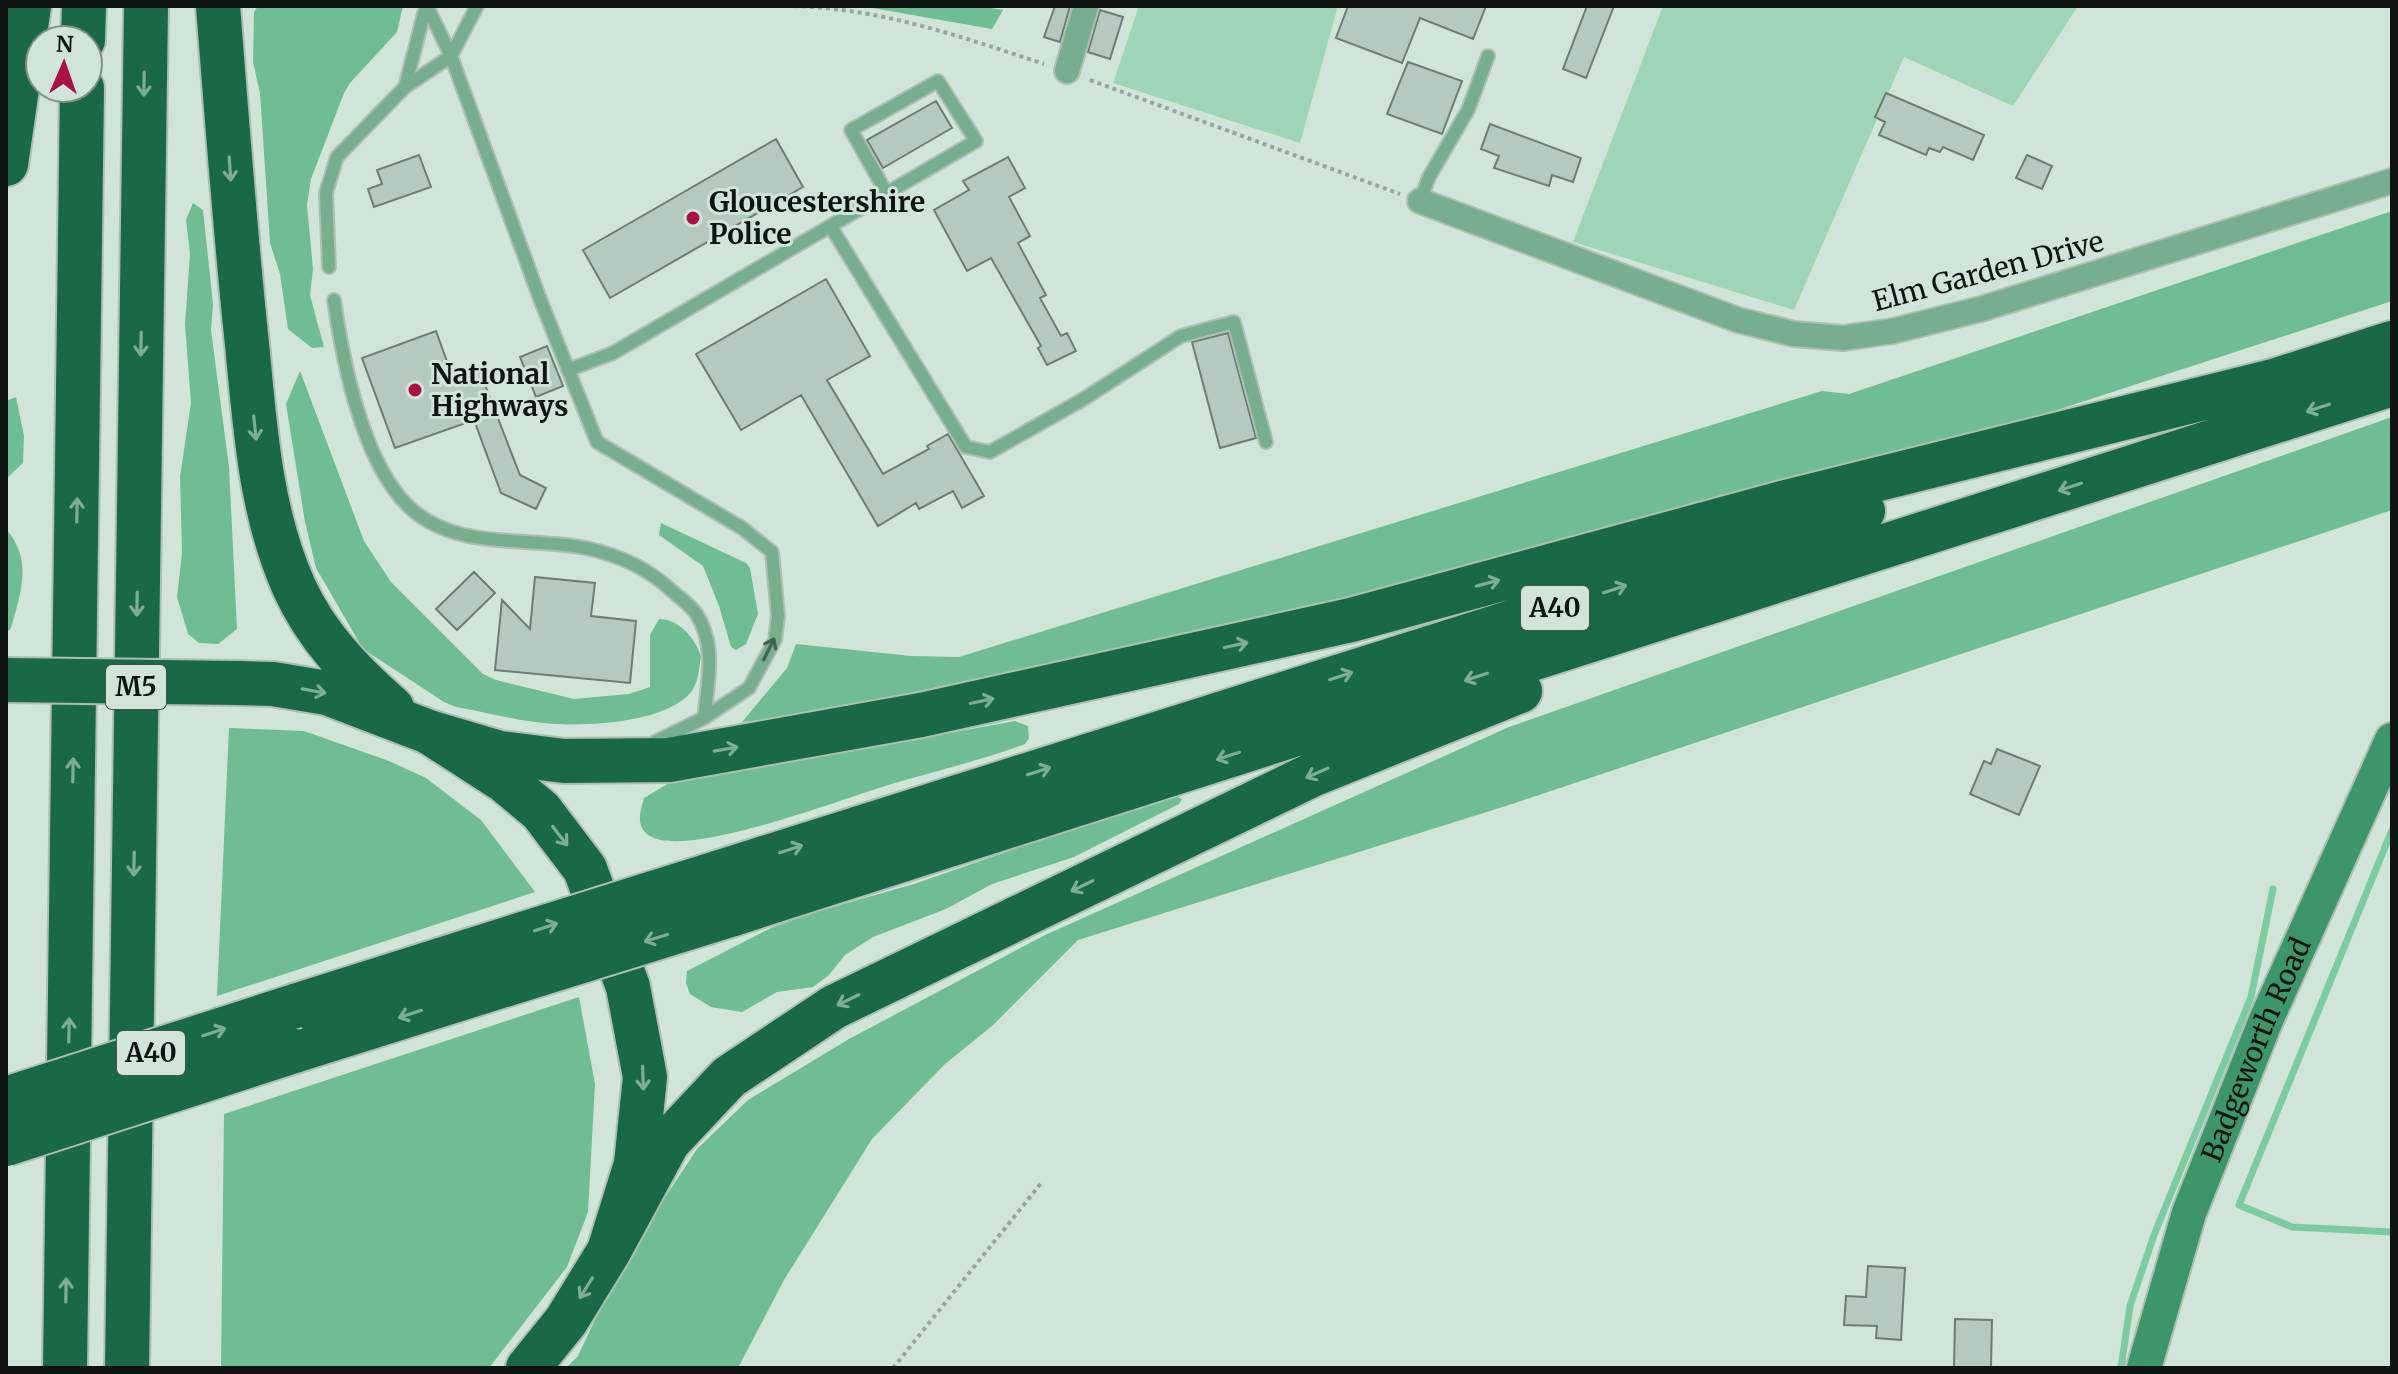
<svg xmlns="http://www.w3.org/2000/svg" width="2398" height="1374" font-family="Merriweather,serif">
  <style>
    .green { fill: #9ed5b6 }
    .forest { fill: #70bd94 }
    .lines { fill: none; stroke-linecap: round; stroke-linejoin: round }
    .stream { stroke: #7dcba1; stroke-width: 7 }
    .building { fill: #b6c9be; stroke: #6c7d73; stroke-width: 2 }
    .lane-casing { stroke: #adbfb4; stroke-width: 16 }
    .street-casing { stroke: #adbfb4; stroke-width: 28 }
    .secondary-casing { stroke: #adbfb4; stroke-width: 38 }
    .highway-casing { stroke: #adbfb4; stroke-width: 48 }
    .path { stroke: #96a69c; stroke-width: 4; stroke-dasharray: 4 4; stroke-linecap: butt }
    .lane { stroke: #78ae90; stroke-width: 12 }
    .street { stroke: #78ae90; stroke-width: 24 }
    .secondary { stroke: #3d956a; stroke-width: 34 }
    .highway { stroke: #196946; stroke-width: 44 }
    .highway-bridge-casing { stroke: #adbfb4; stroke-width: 48; stroke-linecap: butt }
    .highway-bridge { stroke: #196946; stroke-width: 44 }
    .oneway { stroke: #7ead96 }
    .oneway2 { stroke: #436150 }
    .poi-dot { fill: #a81245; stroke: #d0e4d8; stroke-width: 3 }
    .labels { text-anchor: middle; stroke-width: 6; stroke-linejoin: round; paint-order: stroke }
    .shield { fill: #d0e4d8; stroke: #48524d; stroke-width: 2 }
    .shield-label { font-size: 26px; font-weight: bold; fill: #0e1411 }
    .poi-label { font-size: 28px; font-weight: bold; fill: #0e1411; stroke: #d0e4d8; text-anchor: start }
    .street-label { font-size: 28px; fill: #0e1411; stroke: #d0e4d8 }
  </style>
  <rect width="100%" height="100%" fill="#d0e4d8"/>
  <path class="green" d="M 1139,6 L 1338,6 L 1300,143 L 1113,83 Z
    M 1663,6 L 2078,6 L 2013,106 L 1904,57 L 1794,310 L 1573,242 Z"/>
  <path class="forest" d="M 258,6 L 403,6 L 397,32 L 350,83 L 344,93 L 311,179 L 307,205 L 313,269 L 310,295 L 324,347 L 312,348 L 288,329 L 280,274 L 270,243 L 260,93 L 253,62 L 254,12 Z
    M 861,6 L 978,6 L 1003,10 L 992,29 Z
    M 193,203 L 203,210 L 213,304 L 211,330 L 229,467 L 237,629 L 218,644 L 199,643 L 188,634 L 177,597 L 182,553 L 180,477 L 191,403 L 185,325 L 190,253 L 186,220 Z
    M 2392,211 L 2392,301 L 2014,424 L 1510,564 L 812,714 L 742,722 L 787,668 L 796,644 L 911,656 L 959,657 L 1822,391 L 1849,394 Z
    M 300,371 L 364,541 L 391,582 L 483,674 L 496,680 L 574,699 L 629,694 L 650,687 L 650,635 L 659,619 C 679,619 695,638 701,656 C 699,668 699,682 691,692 C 667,722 591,726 555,724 C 522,722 489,713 456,707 L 444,702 L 363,649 L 316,568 L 305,522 L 286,404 Z
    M 16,397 L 24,436 L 23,463 L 6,479 L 6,401 Z
    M 2392,417 L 2392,510 L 1509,805 L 1078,940 L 992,1026 L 945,1064 L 872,1139 L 784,1280 L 738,1368 L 566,1368 L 578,1356 L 621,1264 L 697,1149 L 748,1100 L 849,1039 L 1043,936 L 1509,727 Z
    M 661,523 L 746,563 L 750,568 L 758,614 L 746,644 L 736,650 L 731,647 L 719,606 L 703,566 L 659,535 Z
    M 6,529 C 33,560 21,592 11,628 L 6,633 Z
    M 1015,721 L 1028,726 L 1029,738 L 1025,744 C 980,761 931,772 885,786 C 842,799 686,859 650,836 C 635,827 640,811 644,798 L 679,777 L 775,765 Z
    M 229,728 L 304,731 L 389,761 L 426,778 L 481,820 L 535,892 L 217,996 Z
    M 1171,794 L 1182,799 L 1179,804 L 1074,857 L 992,884 L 946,909 L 873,937 L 845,955 L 829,975 L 813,987 L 777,992 L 742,1012 L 711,1007 L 690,994 L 686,983 L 687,971 L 771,928 L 815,912 L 914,884 L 1009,851 L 1151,795 Z
    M 579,997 L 595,1084 L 588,1212 L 567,1267 L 489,1368 L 221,1368 L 224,1114 Z"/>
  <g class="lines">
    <path class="stream" d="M 2392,830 L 2239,1205 L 2292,1227 L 2392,1232
      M 2121,1368 L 2130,1306 L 2154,1235 L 2251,997 L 2273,889"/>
  </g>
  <path class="building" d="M 1055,6 L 1070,6 L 1060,42 L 1044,37 Z
    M 1348,6 L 1486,6 L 1473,39 L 1420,18 L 1402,63 L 1336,38 Z
    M 1587,6 L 1614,6 L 1586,78 L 1563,69 Z
    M 1100,10 L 1123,17 L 1110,59 L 1088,52 Z
    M 1408,62 L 1462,81 L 1442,134 L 1387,114 Z
    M 1886,93 L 1984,135 L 1973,160 L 1943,147 L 1940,152 L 1929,148 L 1926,155 L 1879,135 L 1885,122 L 1875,117 Z
    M 936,101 L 952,128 L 883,168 L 867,140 Z
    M 1490,124 L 1581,158 L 1573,182 L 1552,175 L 1549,186 L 1494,168 L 1499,156 L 1481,149 Z
    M 776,139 L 803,187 L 610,298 L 583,250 Z
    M 419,155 L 431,187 L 374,207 L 368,189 L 382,184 L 377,170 Z
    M 2027,155 L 2052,166 L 2042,189 L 2016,178 Z
    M 1008,157 L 1025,188 L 1009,197 L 1030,236 L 1018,243 L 1046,295 L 1040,298 L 1061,336 L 1067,333 L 1076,351 L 1047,365 L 1038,348 L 1041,346 L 991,258 L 967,271 L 934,210 L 969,190 L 963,181 Z
    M 826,279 L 870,356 L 827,380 L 883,474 L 929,449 L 927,446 L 948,434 L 984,496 L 962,508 L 953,491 L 919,509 L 916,503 L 878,526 L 801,395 L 741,430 L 696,354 Z
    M 436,331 L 453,378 L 478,367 L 520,475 L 546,488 L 536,509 L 501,493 L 474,420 L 395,448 L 362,358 Z
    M 1228,333 L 1256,438 L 1220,448 L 1192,342 Z
    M 547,346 L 563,386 L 536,397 L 520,357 Z
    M 474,572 L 495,593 L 457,630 L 436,609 Z
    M 535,577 L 595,583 L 591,616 L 636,621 L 630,683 L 495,670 L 502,600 L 530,629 Z
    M 1997,749 L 2040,766 L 2019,815 L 1970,794 L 1984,761 L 1991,764 Z
    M 1868,1266 L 1905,1268 L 1901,1340 L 1876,1338 L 1877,1326 L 1844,1325 L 1846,1296 L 1866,1297 Z
    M 1955,1319 L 1992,1320 L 1991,1367 L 1954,1368 Z"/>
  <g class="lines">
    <g class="lane-casing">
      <path id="lane" d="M 427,6 L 451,56 L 540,299 L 597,442 L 742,528 L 772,552 L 778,616 L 775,640 L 749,688 L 704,718 L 649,745
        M 405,87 L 451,56 L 477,6
        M 1420,201 L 1429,177 L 1468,110 L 1488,56
        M 831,227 L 966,447 L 990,452 L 1082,400 L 1181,336 L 1234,322 L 1266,442
        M 329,267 L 326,193 L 337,157 L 405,87 L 426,6
        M 334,300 C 343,362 361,457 406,504 C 453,552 527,536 586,548 C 618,555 648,568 672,591 C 679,597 689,604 695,612 C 717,643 708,683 704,718
        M 568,370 L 613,353 L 976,141 L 938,81 L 851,130 L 887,194"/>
    </g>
    <g class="street-casing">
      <path id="street" d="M 1067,71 L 1086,6
        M 1420,201 L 1738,320 L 1794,334 L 1843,338 L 1893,331 L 1981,309 L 2392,181"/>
    </g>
    <g class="secondary-casing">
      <g id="secondary">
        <path id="s1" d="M 2144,1368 L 2189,1213 L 2266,1020 L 2392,740"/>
      </g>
    </g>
    <g class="highway-casing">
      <path id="highway" d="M 218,6 C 227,119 235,232 247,344 C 255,426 260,511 294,587 C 316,636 352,673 392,708
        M 83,40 L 84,6
        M 6,164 L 29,6
        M 2249,389 L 2392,343
        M 237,683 L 273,684 L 327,693 L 429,732 L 505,781 L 541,811 L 585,869 L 628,987 L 645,1077 L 636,1164 L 609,1251 L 566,1321 L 528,1368
        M 429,732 L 500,753 L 564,761 L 669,760 L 921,715 L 1351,620 L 1786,502 L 2277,380
        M 717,873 L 1863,511
        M 730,915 L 2392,384
        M 295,1006 L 472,950
        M 294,1051 L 485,991
        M 609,1251 L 668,1142 L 729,1077 L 834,1007 L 1314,774 L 1520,691
        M 65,1368 L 82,88
        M 127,1368 L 146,6"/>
    </g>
    <path class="path" d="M 794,6 C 883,9 959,36 1044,64
      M 1090,80 L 1400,194
      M 893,1368 L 1042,1182"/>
    <use href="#lane" class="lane"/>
    <use href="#street" class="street"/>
    <use href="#secondary" class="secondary"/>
    <use href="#highway" class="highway"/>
    <g class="highway-bridge-casing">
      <path id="highway-bridge" d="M 6,680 L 237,683
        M 472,950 L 717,873
        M 485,991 L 730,915
        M 6,1099 L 295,1006
        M 6,1144 L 294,1051"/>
    </g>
    <use href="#highway-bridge" class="highway-bridge"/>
  </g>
  <defs><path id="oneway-shaft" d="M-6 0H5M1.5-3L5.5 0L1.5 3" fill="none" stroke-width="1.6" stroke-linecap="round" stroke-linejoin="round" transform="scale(2)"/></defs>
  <g class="oneway">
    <use href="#oneway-shaft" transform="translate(144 84) rotate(91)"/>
    <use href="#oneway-shaft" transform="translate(230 169) rotate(86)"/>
    <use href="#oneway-shaft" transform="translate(141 344) rotate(91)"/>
    <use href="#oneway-shaft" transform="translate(2318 408) rotate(162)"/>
    <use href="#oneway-shaft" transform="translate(255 428) rotate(84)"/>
    <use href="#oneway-shaft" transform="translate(2070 487) rotate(162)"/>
    <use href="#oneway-shaft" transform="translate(77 510) rotate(-89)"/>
    <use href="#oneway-shaft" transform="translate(1488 583) rotate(-15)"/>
    <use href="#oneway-shaft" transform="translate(1615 589) rotate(-18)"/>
    <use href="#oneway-shaft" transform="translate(137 604) rotate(91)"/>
    <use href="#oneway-shaft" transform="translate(1236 645) rotate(-12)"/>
    <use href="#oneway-shaft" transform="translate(1341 676) rotate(-18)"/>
    <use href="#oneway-shaft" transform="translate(1476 677) rotate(162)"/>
    <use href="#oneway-shaft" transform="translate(314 691) rotate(10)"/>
    <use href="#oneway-shaft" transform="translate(982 701) rotate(-12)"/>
    <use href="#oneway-shaft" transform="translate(726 749) rotate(-10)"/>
    <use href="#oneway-shaft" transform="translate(1228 756) rotate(162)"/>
    <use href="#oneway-shaft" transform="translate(73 770) rotate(-89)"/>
    <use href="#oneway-shaft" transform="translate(1039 771) rotate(-18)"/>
    <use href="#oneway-shaft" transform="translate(1317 773) rotate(156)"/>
    <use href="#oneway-shaft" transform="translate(560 836) rotate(52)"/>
    <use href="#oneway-shaft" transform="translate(791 849) rotate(-18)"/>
    <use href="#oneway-shaft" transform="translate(134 864) rotate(91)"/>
    <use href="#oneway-shaft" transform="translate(1082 886) rotate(154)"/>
    <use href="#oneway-shaft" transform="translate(546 927) rotate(-18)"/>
    <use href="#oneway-shaft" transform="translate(656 938) rotate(163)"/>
    <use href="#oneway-shaft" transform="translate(848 1000) rotate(154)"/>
    <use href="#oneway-shaft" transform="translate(410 1014) rotate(162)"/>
    <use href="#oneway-shaft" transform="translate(69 1030) rotate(-89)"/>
    <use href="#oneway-shaft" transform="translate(214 1032) rotate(-18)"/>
    <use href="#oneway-shaft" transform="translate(643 1078) rotate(88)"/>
    <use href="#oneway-shaft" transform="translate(586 1288) rotate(122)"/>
    <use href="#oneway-shaft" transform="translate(66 1290) rotate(-89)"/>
  </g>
  <use class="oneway2" href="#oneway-shaft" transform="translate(769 649) rotate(-64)"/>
  <g class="poi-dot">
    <circle cx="693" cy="218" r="8"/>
    <circle cx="415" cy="390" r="8"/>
  </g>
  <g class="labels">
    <g class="shield">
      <rect x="1521" y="586" width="68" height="44" rx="6"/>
      <rect x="106" y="665" width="60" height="44" rx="6"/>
      <rect x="117" y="1031" width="68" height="44" rx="6"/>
    </g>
    <g class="shield-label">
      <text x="1555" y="617">A40</text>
      <text x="136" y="696">M5</text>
      <text x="151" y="1062">A40</text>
    </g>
    <g class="poi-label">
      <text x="709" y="212">Gloucestershire<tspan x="709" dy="32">Police</tspan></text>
      <text x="431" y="384">National<tspan x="431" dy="32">Highways</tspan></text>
    </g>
    <g class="street-label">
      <text transform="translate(1988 271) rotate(-15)" y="10">Elm Garden Drive</text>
      <text dy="10" stroke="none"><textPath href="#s1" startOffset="338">Badgeworth Road</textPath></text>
    </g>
  </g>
  <rect width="2398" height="1374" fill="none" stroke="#0e1411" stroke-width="16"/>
  <g transform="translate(64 64) rotate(2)"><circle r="38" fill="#d0e4d8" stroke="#829188" stroke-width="2"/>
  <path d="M0-6L14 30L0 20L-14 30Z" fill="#a81245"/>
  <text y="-12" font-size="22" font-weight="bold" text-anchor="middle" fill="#0e1411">N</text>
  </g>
</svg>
